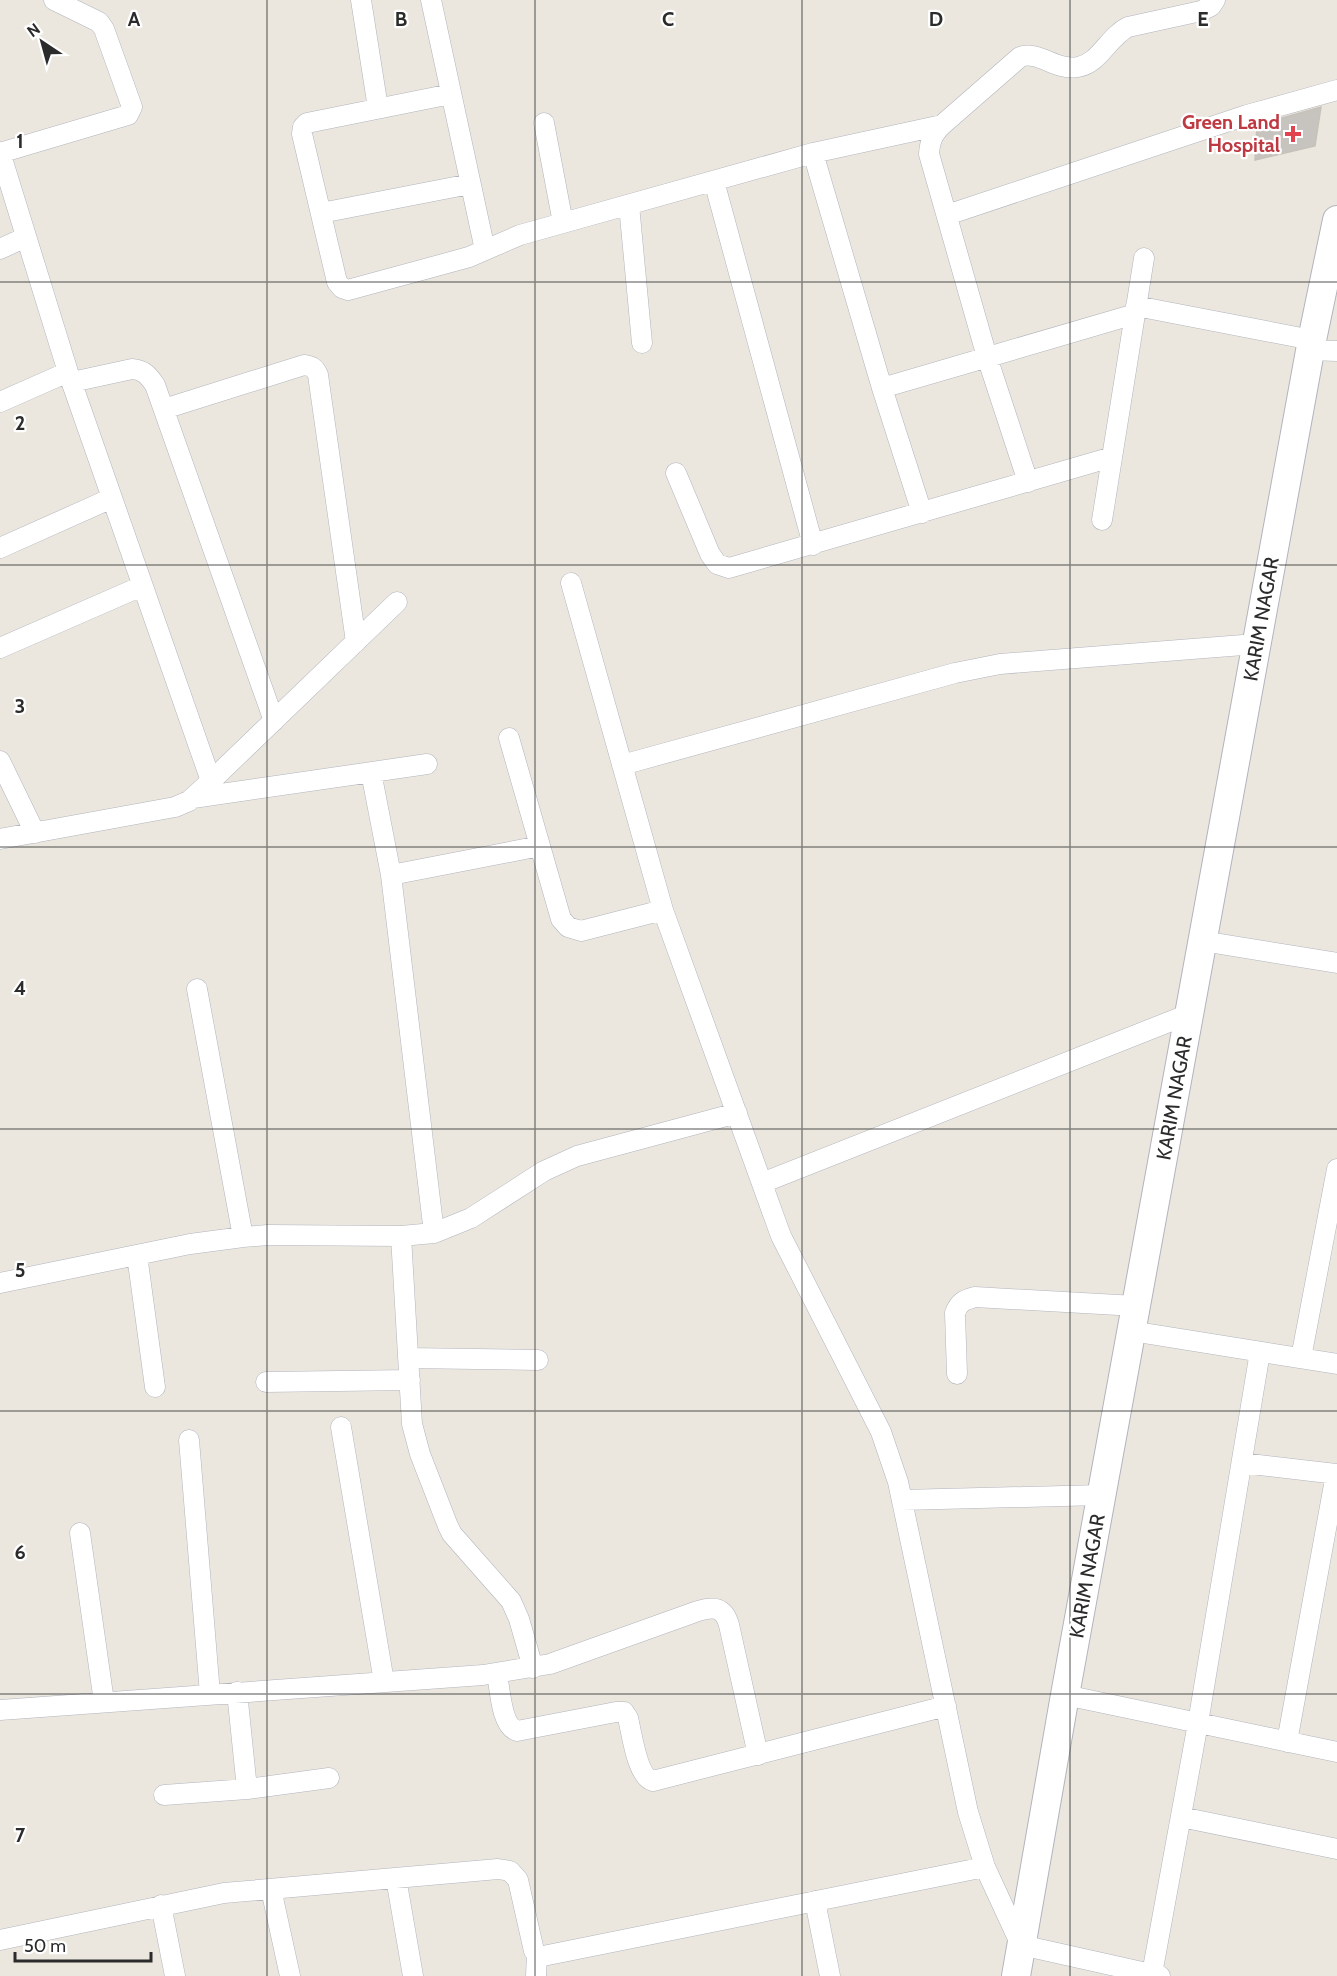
<svg xmlns="http://www.w3.org/2000/svg" width="1337" height="1976" font-family="Cabin,sans-serif">
  <style>
    .building { fill: #c7c3be; stroke: #c7c2b9; stroke-width: 1.5 }
    .lines { fill: none; stroke-linecap: round; stroke-linejoin: round }
    .street-casing { stroke: #b2b4bd; stroke-width: 21 }
    .secondary-casing { stroke: #b2b4bd; stroke-width: 30 }
    .street { stroke: #fff; stroke-width: 20 }
    .secondary { stroke: #fff; stroke-width: 28 }
    .grid { fill: none; stroke: #2b2b2b; stroke-width: 1.5; stroke-opacity: 0.55 }
    .health-dot { fill: #e0444e; stroke: #fff; stroke-width: 2 }
    .labels { text-anchor: middle; stroke-width: 4.5; stroke-linejoin: round; paint-order: stroke }
    .health-label { font-size: 20px; font-weight: bold; fill: #be3a42; stroke: #fff; text-anchor: end }
    .street-label { font-size: 20px; fill: #2b2b2b; stroke: #fff }
    .grid-label { font-size: 20px; text-anchor: middle; font-weight: bold; fill: #2b2b2b; stroke: #fff; stroke-width: 4.5; stroke-linejoin: round; paint-order: stroke }
  </style>
  <rect width="100%" height="100%" fill="#ebe7df"/>
  <path class="building" d="M 1321,107 L 1315,146 L 1255,160 L 1257,125 Z"/>
  <g class="lines">
    <g class="street-casing">
      <path id="street" d="M 361,0 L 378,108
        M 431,0 L 485,250
        M 451,94 L 307,123 L 303,127 L 302,134 L 337,282 L 342,288 L 348,290 L 469,257 L 520,235 L 813,153 L 942,125
        M 544,123 L 563,223
        M 0,152 L 68,372 L 211,781
        M 0,153 L 128,115 L 132,107 L 104,29 L 99,22 L 54,0
        M 813,153 L 882,388 L 922,513
        M 714,181 L 813,545
        M 629,205 L 642,343
        M 321,213 L 470,184
        M 947,215 L 1247,115 L 1337,90
        M 0,249 L 26,237
        M 1136,306 L 1312,340
        M 1310,350 L 1337,351
        M 72,382 L 132,369 C 144,370 148,375 155,385 L 274,721
        M 882,388 L 1135,314
        M 0,402 L 68,372
        M 164,409 L 304,365 C 312,366 315,368 318,375 L 356,642
        M 676,473 L 710,554 L 717,564 L 729,568 L 1112,457
        M 1028,482 L 987,357 L 929,154 C 930,140 933,134 942,125 L 1020,57 C 1038,50 1056,71 1078,67 C 1100,63 1108,37 1128,27 L 1201,11 L 1211,6 L 1215,0
        M 1102,520 L 1144,258
        M 0,548 L 112,498
        M 571,583 L 663,910 L 781,1236 L 881,1432 L 898,1482 L 968,1812 L 985,1867 L 1021,1945 L 1160,1976
        M 0,648 L 142,586
        M 509,738 L 561,919 L 568,927 L 581,931 L 663,910
        M 0,761 L 35,833
        M 622,765 L 955,673 L 1000,664 L 1256,644
        M 371,772 L 391,875 L 434,1233
        M 193,798 L 427,764
        M 0,839 L 175,807 L 189,801 L 211,781 L 397,602
        M 391,875 L 540,846
        M 1202,941 L 1337,963
        M 197,989 L 243,1237
        M 762,1183 L 1189,1014
        M 401,1236 L 412,1424 L 420,1454 L 448,1526 L 452,1534 L 511,1601 L 519,1619 L 533,1668
        M 137,1255 L 155,1387
        M 0,1283 L 190,1244 L 243,1237 L 268,1235 L 401,1236 L 434,1233 L 471,1218 L 544,1171 L 577,1156 L 737,1113
        M 1131,1331 L 1337,1364
        M 408,1358 L 538,1360
        M 1301,1358 L 1337,1169
        M 957,1374 L 955,1313 C 959,1302 964,1300 975,1297 L 1136,1306
        M 266,1382 L 410,1380
        M 341,1427 L 384,1682
        M 189,1440 L 210,1694
        M 1242,1463 L 1337,1474
        M 902,1500 L 1101,1495
        M 80,1533 L 104,1702
        M 497,1673 C 500,1689 501,1726 517,1731 L 616,1712 L 624,1712 L 628,1718 C 632,1734 637,1777 653,1781 L 946,1706
        M 237,1692 L 247,1789
        M 1065,1695 L 1337,1752
        M 0,1710 L 483,1675 L 550,1664 L 698,1611 C 714,1606 724,1607 729,1625 L 758,1755
        M 1287,1742 L 1336,1474
        M 164,1795 L 247,1789 L 329,1778
        M 1181,1817 L 1337,1849
        M 396,1878 L 413,1976
        M 271,1889 L 290,1976
        M 815,1901 L 830,1976
        M 161,1905 L 175,1976
        M 0,1940 L 224,1893 L 498,1869 L 510,1871 L 518,1880 L 534,1951 L 540,1956 L 543,1956 L 985,1867
        M 1152,1974 L 1198,1723 L 1260,1352
        M 536,1976 L 537,1954"/>
    </g>
    <g class="secondary-casing">
      <path id="secondary" d="M 1016,1976 L 1065,1695 L 1312,340 L 1337,220"/>
    </g>
    <use href="#street" class="street"/>
    <use href="#secondary" class="secondary"/>
  </g>
  <path class="grid" d="M 267,0 L 267,1976M 535,0 L 535,1976M 802,0 L 802,1976M 1070,0 L 1070,1976M 0,282 L 1337,282M 0,565 L 1337,565M 0,847 L 1337,847M 0,1129 L 1337,1129M 0,1411 L 1337,1411M 0,1694 L 1337,1694"/>
  <path class="health-dot" d="M1290 125h6v6h6v6h-6v6h-6v-6h-6v-6h6z"/>
  <g class="labels">
    <g class="health-label">
      <text x="1280" y="129">Green Land<tspan x="1280" dy="23">Hospital</tspan></text>
    </g>
    <g class="street-label">
      <text transform="translate(1261 619) rotate(-80)" y="7">KARIM NAGAR</text>
      <text transform="translate(1174 1098) rotate(-80)" y="7">KARIM NAGAR</text>
      <text transform="translate(1087 1576) rotate(-80)" y="7">KARIM NAGAR</text>
    </g>
  </g>
  <g class="grid-label">
    <text x="134" y="26">A</text>
    <text x="401" y="26">B</text>
    <text x="668" y="26">C</text>
    <text x="936" y="26">D</text>
    <text x="1203" y="26">E</text>
    <text x="20" y="148">1</text>
    <text x="20" y="430">2</text>
    <text x="20" y="713">3</text>
    <text x="20" y="995">4</text>
    <text x="20" y="1277">5</text>
    <text x="20" y="1559">6</text>
    <text x="20" y="1842">7</text>
  </g>
  <g transform="translate(42 42) rotate(324)" stroke="#ffffff" stroke-width="4.5" paint-order="stroke">
  <path d="M0-4.5L10 22L0 15L-10 22Z" fill="#2b2b2b"/>
  <text y="-9" font-size="16" font-weight="bold" text-anchor="middle" fill="#2b2b2b">N</text>
  </g>
  <path d="M15 1952v9h136v-9" fill="none" stroke="#2b2b2b" stroke-width="3"/>
  <text x="24" y="1952" font-size="18" fill="#2b2b2b" stroke="#ffffff" stroke-width="4.5" paint-order="stroke">50 m</text>
</svg>
